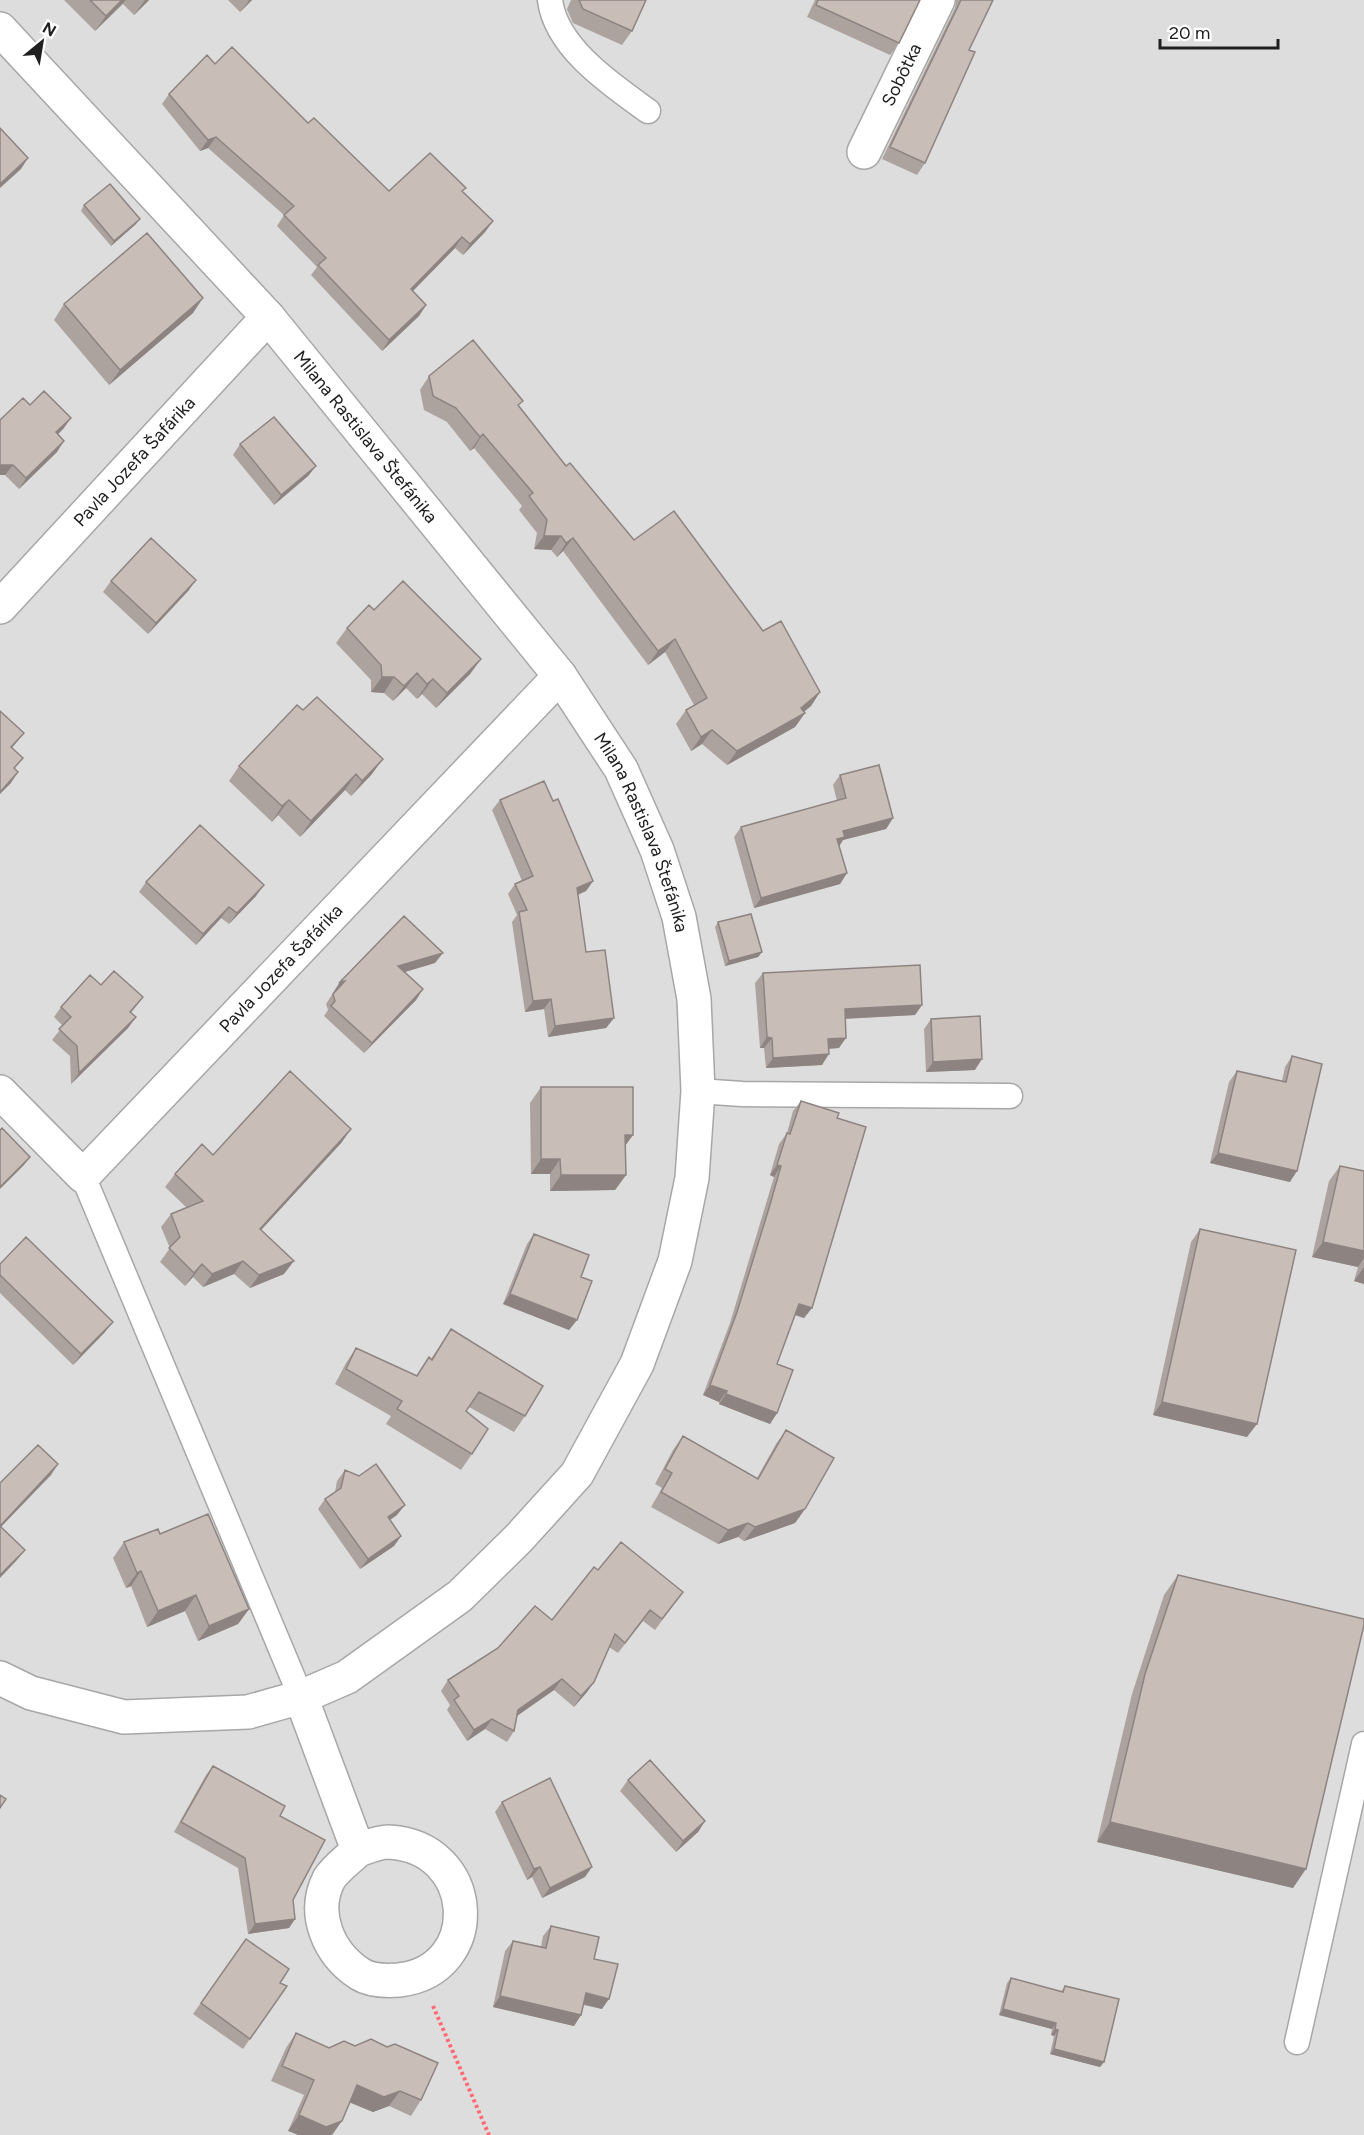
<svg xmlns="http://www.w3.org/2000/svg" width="1364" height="2135" font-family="Figtree,sans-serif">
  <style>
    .residential { fill: #dedddd }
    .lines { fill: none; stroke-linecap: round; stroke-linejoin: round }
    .service-casing { stroke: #a7a7a7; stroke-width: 27 }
    .minor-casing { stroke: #a7a7a7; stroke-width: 36 }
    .path { stroke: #ff6870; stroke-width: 4; stroke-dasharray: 3 3; stroke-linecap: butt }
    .service { stroke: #fff; stroke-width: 24 }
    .minor { stroke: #fff; stroke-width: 33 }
    .wall { fill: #ada39e }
    .shaded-wall { fill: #8d8481 }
    .building { fill: #c9bdb8; stroke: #8d8481; stroke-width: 1.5 }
    .labels { text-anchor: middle; stroke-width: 5; stroke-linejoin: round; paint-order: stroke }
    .street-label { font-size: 18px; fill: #202020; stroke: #fff }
  </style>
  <rect width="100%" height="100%" fill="#f1ebe6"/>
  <path class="residential" d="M 0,0 L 1364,0 L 1364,2135 L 0,2135 Z"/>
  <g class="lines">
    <g class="service-casing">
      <path id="service" d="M 550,0 C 556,48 612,85 648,111
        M 698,1091 L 742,1094 L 1010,1096
        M 83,1176 L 301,1697
        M 1297,2042 L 1364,1744"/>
    </g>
    <g class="minor-casing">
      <g id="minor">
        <path id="s1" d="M 0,29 L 268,317 L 560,676 L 621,769 L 657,850 L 679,917 L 694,999 L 698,1091 L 692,1178 L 675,1261 L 637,1364 L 577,1474 L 519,1538 L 460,1596 L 347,1677 L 301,1697 L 248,1712 L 124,1717 L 31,1693 L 0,1678"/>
        <path id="s2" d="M 864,152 L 938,0"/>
        <path id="s3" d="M 0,607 L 268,317"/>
        <path id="s4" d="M 0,1092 L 83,1176 L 560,676"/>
        <path d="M 301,1697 L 358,1850 C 349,1859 335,1869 329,1879 C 311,1914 329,1954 360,1974 C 371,1981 386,1981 399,1980 C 486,1970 479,1846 388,1842 C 379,1842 367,1847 358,1850"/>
      </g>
    </g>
    <path class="path" d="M 433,2006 L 489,2135"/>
    <use href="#service" class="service"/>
    <use href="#minor" class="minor"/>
  </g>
  <path class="wall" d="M 64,0 L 149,0 L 134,15 L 123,4 L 95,31 Z
    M 228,0 L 252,0 L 240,12 Z
    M 571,0 L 646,0 L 632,31 L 622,45 L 573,23 L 567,9 Z
    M 815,0 L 920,0 L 899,43 L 890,55 L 807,17 Z
    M 956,0 L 993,0 L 969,50 L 925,163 L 917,175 L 882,159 L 955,8 Z
    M 215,64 L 308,123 L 389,191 L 463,192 L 493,221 L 485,232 L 463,255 L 455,248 L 413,291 L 426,305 L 419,316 L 382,351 L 311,275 L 317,267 L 277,226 L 284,215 L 208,148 L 200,151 L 162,104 L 169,94 Z
    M 84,205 L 136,224 L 111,246 L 81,211 Z
    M 64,304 L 193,313 L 109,385 L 54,320 Z
    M 429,376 L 519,406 L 566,466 L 634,540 L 763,631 L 820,692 L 811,706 L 804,712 L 805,713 L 795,727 L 727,765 L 702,744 L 691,751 L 676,724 L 686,710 L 694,705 L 665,652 L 648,665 L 563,551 L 557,557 L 551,550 L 534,549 L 537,533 L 519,510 L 522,506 L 474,448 L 470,451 L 447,422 L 424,410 L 420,390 Z
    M 30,405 L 64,428 L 58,434 L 57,452 L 19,489 L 5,475 L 0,475 L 0,420 Z
    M 240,444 L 316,466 L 308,476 L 274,505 L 233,455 Z
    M 111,581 L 189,590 L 148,634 L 103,592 Z
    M 374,610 L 481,659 L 470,674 L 436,708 L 422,694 L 417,699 L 406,688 L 393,701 L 384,693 L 371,692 L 371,680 L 336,643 L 347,628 Z
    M 239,766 L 372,774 L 351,796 L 345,790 L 300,837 L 278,815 L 272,822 L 229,781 Z
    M 840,775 L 893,818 L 886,829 L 843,840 L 839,846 L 847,873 L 840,884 L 754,908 L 734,837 L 741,827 L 837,801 L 833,785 Z
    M 500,800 L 553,801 L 593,881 L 586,891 L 578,895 L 586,952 L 614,1018 L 606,1028 L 548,1037 L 544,1009 L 525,1012 L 512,922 L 517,915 L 508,894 L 515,884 L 522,881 L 492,810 Z
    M 146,882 L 256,896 L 229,924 L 221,918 L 196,945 L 139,892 Z
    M 718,922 L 762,952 L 758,957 L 725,966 L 715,927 Z
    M 435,963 L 405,972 L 423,989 L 416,1000 L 364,1053 L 324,1016 L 328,1010 L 326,1004 L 340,982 Z
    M 763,973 L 922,1005 L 915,1015 L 845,1019 L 839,1048 L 829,1049 L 822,1065 L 766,1068 L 764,1048 L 760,1048 L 755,983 Z
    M 101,985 L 143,997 L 131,1013 L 136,1017 L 128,1028 L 71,1084 L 70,1056 L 52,1040 L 63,1026 L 54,1017 L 61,1007 Z
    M 931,1019 L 975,1070 L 926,1072 L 924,1029 Z
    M 1292,1056 L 1290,1182 L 1210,1163 L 1229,1082 L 1237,1071 L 1282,1081 L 1285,1067 Z
    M 541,1087 L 633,1135 L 625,1146 L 626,1175 L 615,1190 L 550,1191 L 550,1174 L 531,1174 L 530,1103 Z
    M 801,1101 L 837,1118 L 812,1308 L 804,1318 L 795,1315 L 777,1364 L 777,1413 L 770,1424 L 719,1404 L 719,1402 L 703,1395 L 730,1323 L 774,1177 L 770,1175 L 779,1144 L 787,1133 L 793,1111 Z
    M 342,1142 L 261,1230 L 284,1274 L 250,1288 L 234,1274 L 203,1287 L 193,1277 L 185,1286 L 160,1262 L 170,1248 L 161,1227 L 171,1214 L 187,1208 L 165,1187 L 175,1174 L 213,1155 Z
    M 1340,1166 L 1364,1171 L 1364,1284 L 1354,1281 L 1358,1267 L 1312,1257 L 1329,1181 Z
    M 1200,1229 L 1247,1437 L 1153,1415 L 1191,1242 Z
    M 534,1234 L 581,1277 L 577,1320 L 569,1330 L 503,1304 L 527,1244 Z
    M 0,1264 L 105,1332 L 73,1365 L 0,1293 Z
    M 451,1329 L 525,1416 L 514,1432 L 469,1407 L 466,1411 L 472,1454 L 461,1470 L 386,1424 L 391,1416 L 335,1384 L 346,1363 L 356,1348 L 416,1376 L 429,1357 L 431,1359 Z
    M 786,1430 L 805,1509 L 795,1523 L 744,1541 L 738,1537 L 718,1544 L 651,1507 L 662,1488 L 655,1484 L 673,1450 L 683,1436 L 757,1478 L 776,1444 Z
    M 345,1470 L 397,1515 L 390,1520 L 401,1536 L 394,1546 L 360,1569 L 318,1509 L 325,1499 L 335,1492 L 337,1481 Z
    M 160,1534 L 249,1609 L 238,1624 L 198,1641 L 185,1611 L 147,1627 L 131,1586 L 126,1588 L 113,1558 L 124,1542 Z
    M 598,1570 L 683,1592 L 655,1630 L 643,1621 L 618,1653 L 609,1647 L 594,1682 L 587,1692 L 574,1707 L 554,1690 L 517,1716 L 514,1731 L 507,1742 L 485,1729 L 467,1741 L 447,1710 L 450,1705 L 441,1691 L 448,1680 L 552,1620 Z
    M 1178,1575 L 1293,1888 L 1097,1842 L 1132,1694 L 1164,1595 Z
    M 213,1766 L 280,1816 L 295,1919 L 289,1928 L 248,1934 L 238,1868 L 174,1832 L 206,1775 Z
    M 628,1780 L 705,1821 L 698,1832 L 676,1852 L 620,1791 Z
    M 502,1802 L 585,1877 L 542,1898 L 532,1877 L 527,1880 L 495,1812 Z
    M 551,1926 L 594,1959 L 602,2009 L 583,2005 L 581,2015 L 574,2026 L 493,2007 L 505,1951 L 513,1941 L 541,1947 L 543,1936 Z
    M 246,1939 L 280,1983 L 287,1986 L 243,2049 L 193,2014 Z
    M 1011,1978 L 1061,1992 L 1065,1986 L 1104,2062 L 1100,2067 L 1050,2054 L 1054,2036 L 1051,2035 L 1052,2029 L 999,2015 L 1007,1983 Z
    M 296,2033 L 421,2100 L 411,2116 L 389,2106 L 373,2112 L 350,2102 L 288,2131 L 304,2095 L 271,2081 L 286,2048 Z"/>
  <path class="shaded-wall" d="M 122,0 L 126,0 L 95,31 L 106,16 Z
    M 145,0 L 149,0 L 134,15 Z
    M 249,0 L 252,0 L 240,12 L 248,2 Z
    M 216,137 L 208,148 L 200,151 L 208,140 Z
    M 28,158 L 21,169 L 0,188 L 0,184 Z
    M 140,219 L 136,224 L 111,246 L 114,241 Z
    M 493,221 L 485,232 L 463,255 L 470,244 Z
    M 462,237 L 455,248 L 404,300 L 411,289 Z
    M 203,298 L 193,313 L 109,385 L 120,370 Z
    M 426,305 L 419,316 L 382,351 L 389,340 Z
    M 71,418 L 64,428 L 49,443 L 56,432 Z
    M 483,434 L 474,448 L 470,451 L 480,437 Z
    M 64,441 L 57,452 L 19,489 L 26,478 Z
    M 0,465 L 13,465 L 5,475 L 0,475 Z
    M 316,466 L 308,476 L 274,505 L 281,495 Z
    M 544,536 L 561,536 L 551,550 L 534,549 Z
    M 573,538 L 563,551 L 557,557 L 566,543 Z
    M 196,580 L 189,590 L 148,634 L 156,623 Z
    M 675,639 L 665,652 L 648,665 L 658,651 Z
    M 481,659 L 470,674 L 436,708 L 447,693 Z
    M 417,673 L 406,688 L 393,701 L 404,686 Z
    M 382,677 L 394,677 L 384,693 L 371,692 Z
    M 433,679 L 422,694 L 417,699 L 427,684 Z
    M 820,692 L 811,706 L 797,717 L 805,713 L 795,727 L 727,765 L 737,751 L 801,708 Z
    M 712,730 L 702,744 L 691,751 L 701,737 Z
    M 24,733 L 16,743 L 4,757 L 11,747 Z
    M 383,759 L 372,774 L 351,796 L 362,781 Z
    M 18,772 L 11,783 L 0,794 L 0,792 Z
    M 356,774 L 345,790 L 300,837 L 311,821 Z
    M 289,800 L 278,815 L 272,822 L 282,806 Z
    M 893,818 L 886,829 L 843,840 L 838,848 L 830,850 L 843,831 Z
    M 847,873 L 840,884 L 754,908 L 761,898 Z
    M 593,881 L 586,891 L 569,898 L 577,888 Z
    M 264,885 L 256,896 L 229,924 L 237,913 Z
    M 229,907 L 221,918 L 196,945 L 203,934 Z
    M 762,952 L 758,957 L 725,966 L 729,961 Z
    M 443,953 L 435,963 L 391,976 L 398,966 Z
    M 345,981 L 338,991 L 333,993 L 340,982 Z
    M 423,989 L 416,1000 L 364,1053 L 372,1043 Z
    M 551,999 L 544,1009 L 525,1012 L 533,1001 Z
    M 922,1005 L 915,1015 L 838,1019 L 845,1009 Z
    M 136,1017 L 128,1028 L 71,1084 L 79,1073 Z
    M 614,1018 L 606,1028 L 548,1037 L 555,1026 Z
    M 767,1037 L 772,1038 L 764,1048 L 760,1048 Z
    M 846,1038 L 839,1048 L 821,1049 L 828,1039 Z
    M 829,1054 L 822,1065 L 766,1068 L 773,1058 Z
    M 982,1059 L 975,1070 L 926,1072 L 933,1062 Z
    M 351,1129 L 342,1142 L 250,1242 L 260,1229 Z
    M 625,1135 L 633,1135 L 622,1150 Z
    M 1218,1153 L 1297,1171 L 1290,1182 L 1210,1163 Z
    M 30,1157 L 24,1165 L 0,1189 L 0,1187 Z
    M 541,1159 L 560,1159 L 550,1174 L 531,1174 Z
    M 777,1165 L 781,1166 L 774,1177 L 770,1175 Z
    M 561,1175 L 626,1175 L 615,1190 L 550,1191 Z
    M 1323,1242 L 1364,1251 L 1364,1258 L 1358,1267 L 1312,1257 Z
    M 243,1261 L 234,1274 L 203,1287 L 212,1274 Z
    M 294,1261 L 284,1274 L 250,1288 L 259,1275 Z
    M 202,1264 L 193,1277 L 185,1286 L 194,1273 Z
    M 1364,1267 L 1364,1284 L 1354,1281 Z
    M 510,1294 L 577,1320 L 569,1330 L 503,1304 Z
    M 799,1304 L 812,1308 L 804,1318 L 792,1314 Z
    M 113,1322 L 105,1332 L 73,1365 L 81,1354 Z
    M 710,1385 L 727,1391 L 719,1402 L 703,1395 Z
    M 726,1394 L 777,1413 L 770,1424 L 719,1404 Z
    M 1162,1402 L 1257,1424 L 1247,1437 L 1153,1415 Z
    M 58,1464 L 51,1475 L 0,1528 L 0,1526 Z
    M 405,1505 L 397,1515 L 380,1527 L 388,1517 Z
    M 805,1509 L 795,1523 L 744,1541 L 755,1527 Z
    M 748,1523 L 738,1537 L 718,1544 L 728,1530 Z
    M 401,1536 L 394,1546 L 360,1569 L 368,1559 Z
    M 25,1550 L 17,1560 L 0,1578 L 0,1575 Z
    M 141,1571 L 131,1586 L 126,1588 L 137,1573 Z
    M 196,1595 L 185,1611 L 147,1627 L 158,1611 Z
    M 249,1609 L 238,1624 L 198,1641 L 209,1626 Z
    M 562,1679 L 554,1690 L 511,1720 L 518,1710 Z
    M 594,1682 L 587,1692 L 574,1707 L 581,1696 Z
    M 492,1719 L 485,1729 L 467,1741 L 474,1730 Z
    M 705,1821 L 698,1832 L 676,1852 L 683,1841 Z
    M 1110,1822 L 1306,1869 L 1293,1888 L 1097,1842 Z
    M 540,1867 L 532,1877 L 527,1880 L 534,1869 Z
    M 592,1867 L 585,1877 L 542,1898 L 550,1888 Z
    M 295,1919 L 289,1928 L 248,1934 L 255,1924 Z
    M 586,1993 L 609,1999 L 602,2009 L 579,2003 Z
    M 500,1996 L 581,2015 L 574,2026 L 493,2007 Z
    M 1003,2009 L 1056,2023 L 1052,2029 L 999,2015 Z
    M 1055,2029 L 1058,2030 L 1054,2036 L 1051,2035 Z
    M 1054,2049 L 1104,2062 L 1100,2067 L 1050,2054 Z
    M 357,2085 L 400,2091 L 389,2106 L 373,2112 L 346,2101 Z
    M 299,2115 L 342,2121 L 332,2135 L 298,2135 L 288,2131 Z"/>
  <path class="building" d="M 90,0 L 122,0 L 106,16 Z
    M 579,0 L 646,0 L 632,31 L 583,9 Z
    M 818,0 L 920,0 L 899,43 L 816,5 Z
    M 961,0 L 993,0 L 969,50 L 975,52 L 925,163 L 890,147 Z
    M 232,47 L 308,123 L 314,118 L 389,191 L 430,153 L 466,188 L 462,191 L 493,221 L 470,244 L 462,237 L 411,289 L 426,305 L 389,340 L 318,265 L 326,258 L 284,215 L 294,206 L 216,137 L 208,140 L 169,94 L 207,55 L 215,64 Z
    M 0,128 L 28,158 L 0,184 Z
    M 110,184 L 140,219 L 114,241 L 84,205 Z
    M 147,233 L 203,298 L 120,370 L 64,304 Z
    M 473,340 L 523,401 L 518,405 L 566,466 L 570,463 L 634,540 L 674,511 L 763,631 L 781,621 L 820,692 L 801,708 L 805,713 L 737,751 L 712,730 L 701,737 L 686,710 L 707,698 L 675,639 L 658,651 L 573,538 L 566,543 L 561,536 L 544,536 L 547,520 L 529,496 L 533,493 L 483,434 L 480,437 L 456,408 L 433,396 L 429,376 Z
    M 44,391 L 71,418 L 56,432 L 64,441 L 26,478 L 13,465 L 0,465 L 0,420 L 23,398 L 30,405 Z
    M 274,417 L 316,466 L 281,495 L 240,444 Z
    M 151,538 L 196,580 L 156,623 L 111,581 Z
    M 403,581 L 481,659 L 447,693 L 433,679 L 427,684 L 417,673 L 404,686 L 394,677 L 382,677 L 381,665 L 347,628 L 369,605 L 374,610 Z
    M 317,697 L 383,759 L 362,781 L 356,774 L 311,821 L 289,800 L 282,806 L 239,766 L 297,705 L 303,710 Z
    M 0,711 L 24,733 L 11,747 L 23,758 L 14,768 L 18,772 L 0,792 Z
    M 879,765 L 893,818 L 843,831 L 845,837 L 837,839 L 847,873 L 761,898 L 741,827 L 846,798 L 840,775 Z
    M 544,781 L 553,801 L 558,799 L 593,881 L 577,888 L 586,952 L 605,950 L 614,1018 L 555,1026 L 551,999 L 533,1001 L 519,912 L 527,910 L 515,884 L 533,876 L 500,800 Z
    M 200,825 L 264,885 L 237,913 L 229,907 L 203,934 L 146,882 Z
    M 751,914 L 762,952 L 729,961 L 718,922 Z
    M 404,916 L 443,953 L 398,966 L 423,989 L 372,1043 L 331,1006 L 335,1001 L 333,994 L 345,981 L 340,982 Z
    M 920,965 L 922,1005 L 845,1009 L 846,1038 L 828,1039 L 829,1054 L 773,1058 L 772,1038 L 767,1037 L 763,973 Z
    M 114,971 L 143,997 L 130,1012 L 136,1017 L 79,1073 L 77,1046 L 59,1029 L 71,1017 L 61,1007 L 90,975 L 101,985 Z
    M 980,1016 L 982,1059 L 933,1062 L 931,1019 Z
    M 1292,1056 L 1322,1064 L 1297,1171 L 1218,1153 L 1237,1071 L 1286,1082 Z
    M 290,1071 L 351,1129 L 260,1229 L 294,1261 L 259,1275 L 243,1261 L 212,1274 L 202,1264 L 194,1273 L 169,1248 L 180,1237 L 171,1214 L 203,1201 L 175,1174 L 202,1144 L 213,1155 Z
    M 541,1087 L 633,1087 L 633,1135 L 625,1135 L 626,1175 L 561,1175 L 560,1159 L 541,1159 Z
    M 801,1101 L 839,1113 L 837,1118 L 866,1127 L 812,1308 L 799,1304 L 777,1364 L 793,1370 L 777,1413 L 726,1394 L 727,1391 L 710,1385 L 737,1312 L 769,1208 L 781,1166 L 777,1165 L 787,1133 L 790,1134 Z
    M 2,1128 L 30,1157 L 0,1187 L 0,1130 Z
    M 1340,1166 L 1364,1171 L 1364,1251 L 1323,1242 Z
    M 1200,1229 L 1296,1250 L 1257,1424 L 1162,1402 Z
    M 534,1234 L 589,1255 L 581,1277 L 592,1281 L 577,1320 L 510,1294 Z
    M 26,1237 L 113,1322 L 81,1354 L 0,1275 L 0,1264 Z
    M 451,1329 L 543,1386 L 525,1416 L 479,1392 L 466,1411 L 488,1429 L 472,1454 L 397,1409 L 402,1401 L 346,1369 L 356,1348 L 417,1376 L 429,1357 L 432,1360 Z
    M 786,1430 L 834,1458 L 805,1509 L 755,1527 L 748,1523 L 728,1530 L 661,1492 L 672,1473 L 665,1469 L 683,1436 L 758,1479 Z
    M 38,1445 L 58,1464 L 0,1526 L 25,1550 L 0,1575 L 0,1483 Z
    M 376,1464 L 405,1505 L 388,1517 L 401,1536 L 368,1559 L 325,1499 L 341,1488 L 345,1470 L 359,1476 Z
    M 208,1514 L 249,1609 L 209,1626 L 196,1595 L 158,1611 L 141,1571 L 137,1573 L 124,1542 L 158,1529 L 160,1534 Z
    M 621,1542 L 683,1592 L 662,1619 L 650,1610 L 625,1643 L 615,1634 L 594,1682 L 581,1696 L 562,1679 L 518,1710 L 514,1731 L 492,1719 L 474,1730 L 454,1700 L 459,1696 L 448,1680 L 498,1648 L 535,1606 L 552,1620 L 594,1567 L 598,1570 Z
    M 1178,1575 L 1364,1619 L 1364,1625 L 1306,1869 L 1110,1822 L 1145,1674 Z
    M 650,1760 L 705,1821 L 683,1841 L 628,1780 Z
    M 213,1766 L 285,1806 L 280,1816 L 325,1840 L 293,1900 L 295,1919 L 255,1924 L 245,1858 L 181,1822 Z
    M 550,1778 L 592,1867 L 550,1888 L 540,1867 L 534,1869 L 502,1802 Z
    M 0,1795 L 6,1799 L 0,1808 Z
    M 551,1926 L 599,1937 L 594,1959 L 618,1964 L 609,1999 L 586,1993 L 581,2015 L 500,1996 L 513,1941 L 546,1948 Z
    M 246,1939 L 289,1969 L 280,1983 L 287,1986 L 250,2039 L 201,2003 Z
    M 1011,1978 L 1063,1992 L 1065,1986 L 1119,1999 L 1104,2062 L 1054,2049 L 1058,2030 L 1055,2029 L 1056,2023 L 1003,2009 Z
    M 296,2033 L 329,2048 L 344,2041 L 355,2046 L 371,2039 L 387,2047 L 395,2044 L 438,2063 L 421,2100 L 400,2091 L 384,2097 L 357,2085 L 342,2121 L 326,2127 L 299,2115 L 314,2080 L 282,2066 Z"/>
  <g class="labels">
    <g class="street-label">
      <text dy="6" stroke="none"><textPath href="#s2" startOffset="86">Sobôtka</textPath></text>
      <text dy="6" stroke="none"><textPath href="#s1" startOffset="548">Milana Rastislava Štefánika</textPath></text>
      <text dy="6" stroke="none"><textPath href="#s3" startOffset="198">Pavla Jozefa Šafárika</textPath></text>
      <text dy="6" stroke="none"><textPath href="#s1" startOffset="1034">Milana Rastislava Štefánika</textPath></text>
      <text dy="6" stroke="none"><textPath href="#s4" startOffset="405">Pavla Jozefa Šafárika</textPath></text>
    </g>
  </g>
  <g transform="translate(42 42) rotate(30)" stroke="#ffffff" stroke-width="4.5" paint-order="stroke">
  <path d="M0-4.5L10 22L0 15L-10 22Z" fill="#202020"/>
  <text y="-9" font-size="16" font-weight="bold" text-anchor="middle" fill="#202020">N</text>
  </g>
  <path d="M1160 39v9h118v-9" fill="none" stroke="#202020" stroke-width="3"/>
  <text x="1169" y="39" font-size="18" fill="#202020" stroke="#ffffff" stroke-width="4.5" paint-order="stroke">20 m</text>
</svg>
